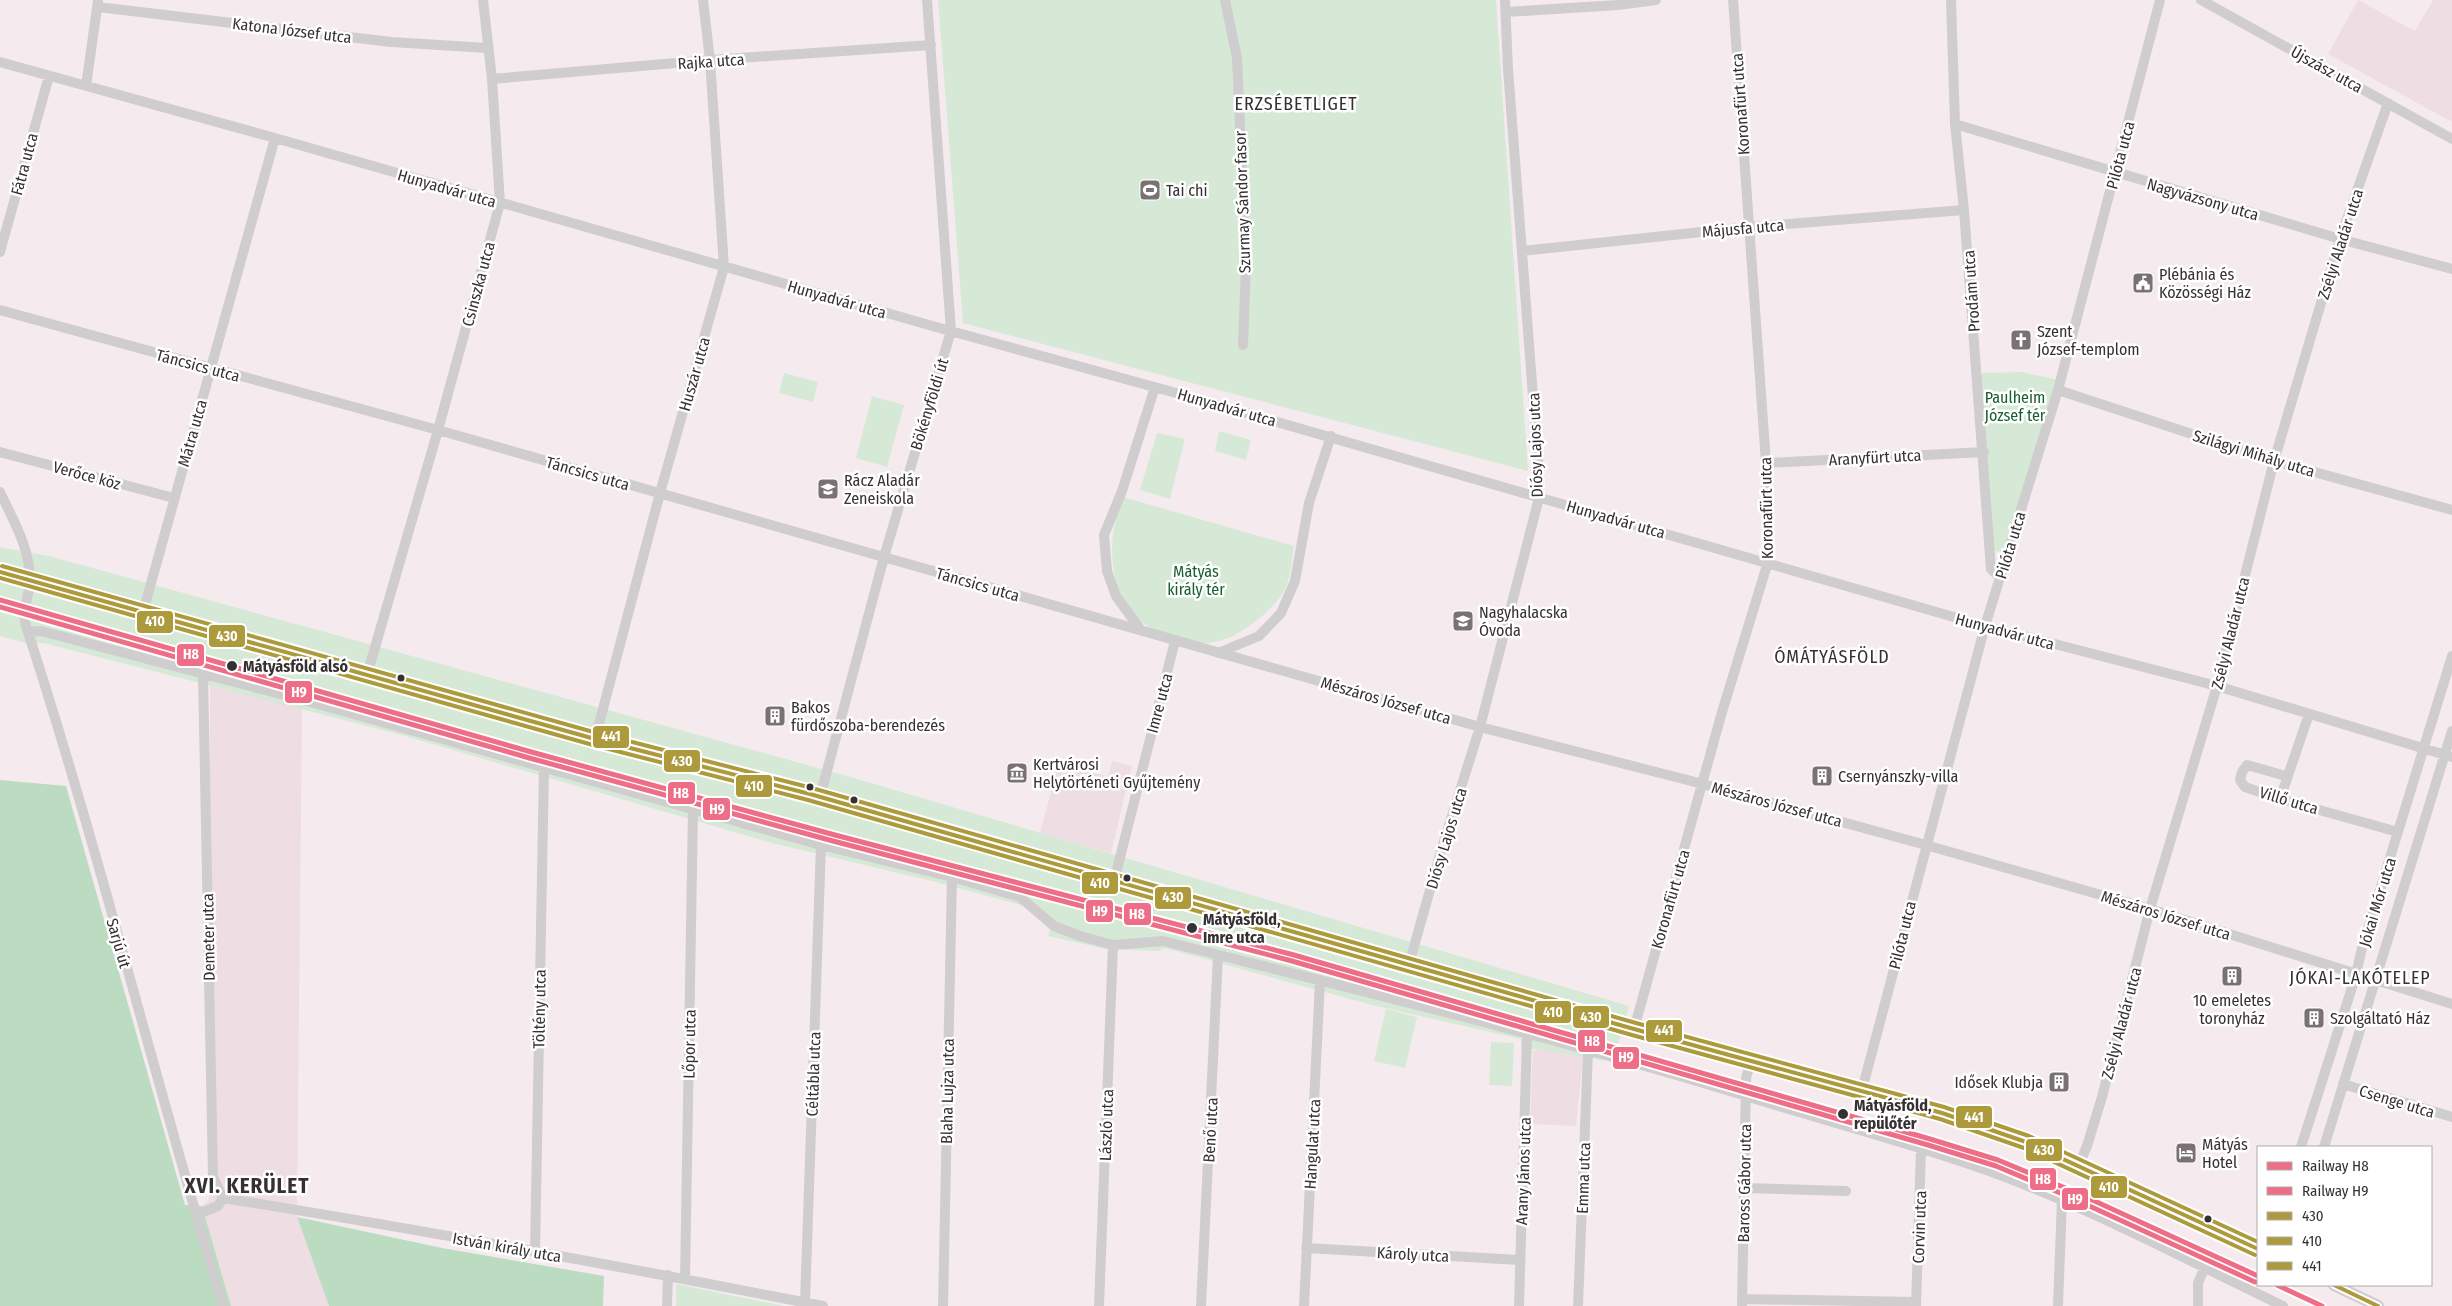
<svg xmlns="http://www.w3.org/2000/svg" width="2452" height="1306" font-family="'Fira Sans Condensed',sans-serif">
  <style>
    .built { fill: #efdde4 }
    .green { fill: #d5e9d6 }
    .forest { fill: #bbdcc0 }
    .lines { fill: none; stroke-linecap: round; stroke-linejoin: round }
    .minor { stroke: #d0cdce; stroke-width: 10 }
    .major { stroke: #d0cdce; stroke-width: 12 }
    .bus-1-casing { stroke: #fff; stroke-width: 8 }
    .bus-2-casing { stroke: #fff; stroke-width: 8 }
    .bus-3-casing { stroke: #fff; stroke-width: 8 }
    .bus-1 { stroke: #ac9a3c; stroke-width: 4 }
    .bus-2 { stroke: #ac9a3c; stroke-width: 4 }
    .bus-3 { stroke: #ac9a3c; stroke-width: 4 }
    .rail-1-casing { stroke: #fff; stroke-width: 9 }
    .rail-2-casing { stroke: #fff; stroke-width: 9 }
    .rail-1 { stroke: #ed6e86; stroke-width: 5 }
    .rail-2 { stroke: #ed6e86; stroke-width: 5 }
    .stop-dot { fill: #363032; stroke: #fff; stroke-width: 2 }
    .labels { text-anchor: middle; stroke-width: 5; stroke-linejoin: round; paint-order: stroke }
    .street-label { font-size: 16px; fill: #363032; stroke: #fff }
    .poi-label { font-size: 16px; fill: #363032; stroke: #fff; text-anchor: start }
    .park-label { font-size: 16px; fill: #155e2d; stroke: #fff }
    .stop-label { font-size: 16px; font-weight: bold; fill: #363032; stroke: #fff; text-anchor: start }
    .neighbourhood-label { font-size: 18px; letter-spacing: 1px; fill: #363032; stroke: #fff }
    .district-label { font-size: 21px; font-weight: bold; letter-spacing: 1px; fill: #363032; stroke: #fff }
    .line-badge { stroke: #fff; stroke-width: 2 }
    .badge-label { font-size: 14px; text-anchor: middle; font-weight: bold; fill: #fff }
  </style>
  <rect width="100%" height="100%" fill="#f5ebef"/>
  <path class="built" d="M 2358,0 L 2415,31 L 2433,0 L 2452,0 L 2452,122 L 2328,54 Z
    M 210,686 L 302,708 L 297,1217 L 329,1306 L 231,1306 L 202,1206 L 209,1200 Z
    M 1112,761 L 1132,766 L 1111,853 L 1040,833 L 1058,766 L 1108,776 Z
    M 1537,1049 L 1583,1055 L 1576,1126 L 1530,1124 L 1533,1051 Z"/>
  <path class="green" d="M 938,0 L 1496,0 L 1528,471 L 963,323 Z
    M 2021,372 L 2059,380 L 2005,553 L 1992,550 L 1978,373 Z
    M 784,373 L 818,382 L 813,402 L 779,393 Z
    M 872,396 L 904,405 L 887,467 L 856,458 Z
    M 1219,431 L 1251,440 L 1246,460 L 1215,451 Z
    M 1157,433 L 1185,439 L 1170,499 L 1140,490 Z
    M 1123,497 L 1294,546 C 1292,558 1291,575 1286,587 C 1281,599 1266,613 1256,621 C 1245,629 1233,638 1219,641 C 1187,649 1138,631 1123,600 C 1107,567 1110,529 1123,497 Z
    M 0,547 L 49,556 L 847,776 L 1629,1006 L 1613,1062 L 1537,1049 L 1521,1050 L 1521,1039 L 1372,1005 L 1165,948 L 1159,951 L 1106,949 L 1048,936 L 1050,930 L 1028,907 L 936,882 L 772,843 L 398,734 L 44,643 L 26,643 L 0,636 Z
    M 1386,1009 L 1417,1017 L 1405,1068 L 1374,1061 Z
    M 1491,1042 L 1514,1043 L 1512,1086 L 1489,1085 Z
    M 676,1284 L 784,1306 L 676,1306 Z"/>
  <path class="forest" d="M 0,780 L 66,786 L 185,1205 L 202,1206 L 231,1306 L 0,1306 Z
    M 297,1217 L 442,1248 L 604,1276 L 603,1306 L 329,1306 Z"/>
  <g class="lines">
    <path class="minor" d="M 1225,0 L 1237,58 L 1246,265 L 1243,345
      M 1951,0 L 1955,124 L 1964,210 L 1991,569 L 2000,578
      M 2201,0 L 2452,139
      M 98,7 L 391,42 L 487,48
      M 1506,12 L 1618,5 L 1656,0
      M 0,62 L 275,138 L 936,327 L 1187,396 L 1985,626 L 2217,686 L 2452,757
      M 492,79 L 710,60 L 931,45
      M 86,86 L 98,1
      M 1955,124 L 2340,239 L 2452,269
      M 1522,251 L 1749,227 L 1964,210
      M 0,252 L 49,76
      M 0,310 L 438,430 L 1480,727 L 1703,784 L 1926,845 L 2150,909 L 2452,1004
      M 2058,390 L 2274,461 L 2452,510
      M 0,452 L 174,498
      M 1766,463 L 1984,452
      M 0,492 C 13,520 30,548 30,580 C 30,596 21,609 26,626 C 99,850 155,1080 223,1306
      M 143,612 L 275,138
      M 1140,629 L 1116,596 L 1107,571 L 1104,535 L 1122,491 L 1155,387
      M 28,632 L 41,631 L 307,701 L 821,845 L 952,877 L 1020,897 L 1054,926 L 1080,936 L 1113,945 L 1163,941 C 1362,991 1563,1039 1759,1100 C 1837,1124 1915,1144 1992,1172 C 2092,1209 2187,1260 2283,1306
      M 1218,653 L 1259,636 L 1281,613 L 1295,581 L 1309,503 L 1331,436
      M 203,675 L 213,1177 L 223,1198
      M 367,675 L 438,430 L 500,203 L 492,79 L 483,0
      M 595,739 L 660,493 L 724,267 L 710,60 L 703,0
      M 2286,776 L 2247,765 L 2242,772 L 2240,780 L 2245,787 L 2280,799 L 2398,832
      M 820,797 L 884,557 L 951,331 L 927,0
      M 2280,799 L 2309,714
      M 1114,881 L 1175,641
      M 1409,964 L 1441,851 L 1480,727 L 1539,498 L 1539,475 L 1508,69 L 1505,0
      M 1634,1029 L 1722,712 L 1768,562 L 1766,463 L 1733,0
      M 2343,1084 L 2452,1117
      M 1862,1090 L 1985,626 L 2058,390 L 2160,0
      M 2301,1147 L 2356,975 L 2361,952 L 2452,656
      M 2324,1147 L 2452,731
      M 2079,1165 L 2087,1146 L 2102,1097 L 2150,909 L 2217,686 L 2274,461 L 2340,239 L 2388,103
      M 1744,1188 L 1846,1191
      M 196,1215 L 218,1206 L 223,1198 C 424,1230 624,1267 823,1306
      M 1306,1248 L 1520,1260
      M 535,1252 L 544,766
      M 685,1279 L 693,809
      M 1742,1299 L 1916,1302
      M 805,1302 L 821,845
      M 667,1306 L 668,1275
      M 943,1306 L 952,877
      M 1099,1306 L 1113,945
      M 1201,1306 L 1218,955
      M 1304,1306 L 1320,981
      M 1519,1306 L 1527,1035
      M 1578,1306 L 1588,1051
      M 1742,1306 L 1746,1078 L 1751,1060
      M 1916,1306 L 1921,1148
      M 2058,1306 L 2062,1200
      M 2198,1306 L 2198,1283 L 2204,1269"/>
    <path class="major" d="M 0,572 L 595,739 L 810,794 L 1634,1029 L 1942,1113 L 2026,1142 L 2258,1249
      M 2334,1285 L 2378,1306"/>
    <g class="bus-1-casing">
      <path id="bus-1" d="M 0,572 L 595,739 L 810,794 L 1634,1029 L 1942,1113 L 2026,1142 L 2258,1249
        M 2334,1285 L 2378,1306"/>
    </g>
    <g class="bus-2-casing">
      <path id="bus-2" d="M 0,578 L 593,745 L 808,800 L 1632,1035 L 1940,1119 L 2024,1148 L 2255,1255"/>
    </g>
    <g class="bus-3-casing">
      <path id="bus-3" d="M 2,566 L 597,733 L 812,788 L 1636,1023 L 1944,1107 L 2029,1136 L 2258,1242"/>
    </g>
    <use href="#bus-1" class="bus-1"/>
    <use href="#bus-2" class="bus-2"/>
    <use href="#bus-3" class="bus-3"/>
    <g class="rail-1-casing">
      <path id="rail-1" d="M 0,600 L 535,753 L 835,835 L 1294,955 L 1930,1139 L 1998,1160 L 2075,1192 L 2258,1276
        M 2277,1285 L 2322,1306"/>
    </g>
    <g class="rail-2-casing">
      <path id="rail-2" d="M 0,607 L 533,759 L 833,841 L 1292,961 L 1928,1145 L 1996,1166 L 2072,1198 L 2255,1282"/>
    </g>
    <use href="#rail-1" class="rail-1"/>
    <use href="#rail-2" class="rail-2"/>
  </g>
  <defs>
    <g id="stadium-square" transform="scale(1.125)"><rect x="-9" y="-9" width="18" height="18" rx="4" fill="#797174" stroke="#fff"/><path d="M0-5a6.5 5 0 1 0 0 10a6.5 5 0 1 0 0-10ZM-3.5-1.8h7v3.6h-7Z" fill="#fff"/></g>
    <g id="civic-square" transform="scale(1.125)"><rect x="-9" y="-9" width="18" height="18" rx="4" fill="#797174" stroke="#fff"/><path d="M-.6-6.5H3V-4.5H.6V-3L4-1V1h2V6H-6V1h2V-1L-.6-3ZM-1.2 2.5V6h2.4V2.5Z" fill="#fff"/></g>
    <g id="church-square" transform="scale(1.125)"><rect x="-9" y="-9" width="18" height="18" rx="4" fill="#797174" stroke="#fff"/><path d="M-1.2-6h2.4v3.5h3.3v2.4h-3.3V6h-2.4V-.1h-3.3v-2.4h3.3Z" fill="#fff"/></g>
    <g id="school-square" transform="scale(1.125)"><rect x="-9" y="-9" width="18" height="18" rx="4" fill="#797174" stroke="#fff"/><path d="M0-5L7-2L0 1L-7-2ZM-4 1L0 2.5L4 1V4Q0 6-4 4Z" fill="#fff"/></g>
    <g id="building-square" transform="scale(1.125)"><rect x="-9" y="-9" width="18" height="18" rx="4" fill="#797174" stroke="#fff"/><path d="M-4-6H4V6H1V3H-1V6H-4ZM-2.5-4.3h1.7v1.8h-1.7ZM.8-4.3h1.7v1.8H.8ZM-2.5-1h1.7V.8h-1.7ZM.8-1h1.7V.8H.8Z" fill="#fff"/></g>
    <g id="museum-square" transform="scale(1.125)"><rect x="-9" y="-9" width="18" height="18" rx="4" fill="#797174" stroke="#fff"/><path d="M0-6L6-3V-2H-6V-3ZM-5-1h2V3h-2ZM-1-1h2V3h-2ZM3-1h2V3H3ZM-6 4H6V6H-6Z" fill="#fff"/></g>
    <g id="hotel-square" transform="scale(1.125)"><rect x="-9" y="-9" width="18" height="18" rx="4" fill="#797174" stroke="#fff"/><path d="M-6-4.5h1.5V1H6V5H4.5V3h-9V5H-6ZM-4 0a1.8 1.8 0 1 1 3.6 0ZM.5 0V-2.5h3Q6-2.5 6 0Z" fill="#fff"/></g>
  </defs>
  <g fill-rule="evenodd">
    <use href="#stadium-square" x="1150" y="190"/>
    <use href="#civic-square" x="2143" y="283"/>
    <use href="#church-square" x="2021" y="340"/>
    <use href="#school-square" x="828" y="489"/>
    <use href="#school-square" x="1463" y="621"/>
    <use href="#building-square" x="775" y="716"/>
    <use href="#museum-square" x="1017" y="773"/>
    <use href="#building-square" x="1822" y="776"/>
    <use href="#building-square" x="2232" y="976"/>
    <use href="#building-square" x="2314" y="1018"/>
    <use href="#building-square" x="2059" y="1082"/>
    <use href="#hotel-square" x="2186" y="1153"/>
  </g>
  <g class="stop-dot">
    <circle cx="232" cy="666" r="6"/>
    <circle cx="401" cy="678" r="4.5"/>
    <circle cx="810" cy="787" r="4.5"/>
    <circle cx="854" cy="800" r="4.5"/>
    <circle cx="1127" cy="878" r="4.5"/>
    <circle cx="1192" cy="928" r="6"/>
    <circle cx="1843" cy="1114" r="6"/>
    <circle cx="2208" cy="1219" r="4.5"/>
  </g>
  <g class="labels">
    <g class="street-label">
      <text transform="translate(292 30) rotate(7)" y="6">Katona József utca</text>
      <text transform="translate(711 61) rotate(-4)" y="6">Rajka utca</text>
      <text transform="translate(2327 69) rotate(29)" y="6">Újszász utca</text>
      <text transform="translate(1740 104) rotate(-94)" y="6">Koronafürt utca</text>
      <text transform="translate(2120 155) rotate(-75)" y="6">Pilóta utca</text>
      <text transform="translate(24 164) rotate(-75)" y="6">Fátra utca</text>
      <text transform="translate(447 188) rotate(16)" y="6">Hunyadvár utca</text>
      <text transform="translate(2203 199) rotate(16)" y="6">Nagyvázsony utca</text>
      <text transform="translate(1242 202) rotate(-92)" y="6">Szurmay Sándor fasor</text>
      <text transform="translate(1743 228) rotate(-5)" y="6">Májusfa utca</text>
      <text transform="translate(2340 244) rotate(-72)" y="6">Zsélyi Aladár utca</text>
      <text transform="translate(478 284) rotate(-75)" y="6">Csinszka utca</text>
      <text transform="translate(1971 291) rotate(-94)" y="6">Prodám utca</text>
      <text transform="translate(837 299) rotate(16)" y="6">Hunyadvár utca</text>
      <text transform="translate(198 365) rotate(15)" y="6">Táncsics utca</text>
      <text transform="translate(694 374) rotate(-74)" y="6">Huszár utca</text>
      <text transform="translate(929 404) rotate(-73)" y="6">Bökényföldi út</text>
      <text transform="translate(1227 407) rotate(16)" y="6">Hunyadvár utca</text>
      <text transform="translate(192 433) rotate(-74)" y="6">Mátra utca</text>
      <text transform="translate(1535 445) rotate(-92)" y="6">Diósy Lajos utca</text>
      <text transform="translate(2254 453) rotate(17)" y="6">Szilágyi Mihály utca</text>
      <text transform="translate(1875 457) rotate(-3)" y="6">Aranyfürt utca</text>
      <text transform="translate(588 473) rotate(16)" y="6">Táncsics utca</text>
      <text transform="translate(87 475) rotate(15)" y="6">Verőce köz</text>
      <text transform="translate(1766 508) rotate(-91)" y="6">Koronafürt utca</text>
      <text transform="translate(1616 519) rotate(16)" y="6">Hunyadvár utca</text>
      <text transform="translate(2010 545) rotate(-73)" y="6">Pilóta utca</text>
      <text transform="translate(978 584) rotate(16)" y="6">Táncsics utca</text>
      <text transform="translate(2005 631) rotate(15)" y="6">Hunyadvár utca</text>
      <text transform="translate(2230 633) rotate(-76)" y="6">Zsélyi Aladár utca</text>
      <text transform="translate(1386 700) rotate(16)" y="6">Mészáros József utca</text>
      <text transform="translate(1159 703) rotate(-75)" y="6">Imre utca</text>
      <text transform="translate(2289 800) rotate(17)" y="6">Villő utca</text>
      <text transform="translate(1777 804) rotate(15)" y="6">Mészáros József utca</text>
      <text transform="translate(1446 838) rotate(-73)" y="6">Diósy Lajos utca</text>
      <text transform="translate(1670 899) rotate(-74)" y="6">Koronafürt utca</text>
      <text transform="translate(2377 902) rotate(-73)" y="6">Jókai Mór utca</text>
      <text transform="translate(2166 915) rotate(17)" y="6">Mészáros József utca</text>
      <text transform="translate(1902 935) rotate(-76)" y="6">Pilóta utca</text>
      <text transform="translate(208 937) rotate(-91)" y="6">Demeter utca</text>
      <text transform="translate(119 943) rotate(74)" y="6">Sarjú út</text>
      <text transform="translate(539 1009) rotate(-89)" y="6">Töltény utca</text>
      <text transform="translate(2121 1023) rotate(-75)" y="6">Zsélyi Aladár utca</text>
      <text transform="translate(689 1044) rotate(-89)" y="6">Lőpor utca</text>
      <text transform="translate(813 1074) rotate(-88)" y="6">Céltábla utca</text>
      <text transform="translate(947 1091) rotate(-89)" y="6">Blaha Lujza utca</text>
      <text transform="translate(2397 1101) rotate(17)" y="6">Csenge utca</text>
      <text transform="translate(1106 1125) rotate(-88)" y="6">László utca</text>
      <text transform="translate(1210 1130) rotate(-87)" y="6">Benő utca</text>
      <text transform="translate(1312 1144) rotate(-87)" y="6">Hangulat utca</text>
      <text transform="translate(1523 1171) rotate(-88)" y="6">Arany János utca</text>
      <text transform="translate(1583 1178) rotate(-88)" y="6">Emma utca</text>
      <text transform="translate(1744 1183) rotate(-89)" y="6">Baross Gábor utca</text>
      <text transform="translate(1919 1227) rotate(-88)" y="6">Corvin utca</text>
      <text transform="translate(507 1247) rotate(10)" y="6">István király utca</text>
      <text transform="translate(1413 1254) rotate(3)" y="6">Károly utca</text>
    </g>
    <g class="poi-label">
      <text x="1166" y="196">Tai chi</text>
      <text x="2159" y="280">Plébánia és<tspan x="2159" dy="18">Közösségi Ház</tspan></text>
      <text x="2037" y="337">Szent<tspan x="2037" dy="18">József-templom</tspan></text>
      <text x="844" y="486">Rácz Aladár<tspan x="844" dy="18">Zeneiskola</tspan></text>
      <text x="1479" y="618">Nagyhalacska<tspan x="1479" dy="18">Óvoda</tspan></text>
      <text x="791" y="713">Bakos<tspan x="791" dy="18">fürdőszoba-berendezés</tspan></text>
      <text x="1033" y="770">Kertvárosi<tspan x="1033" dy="18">Helytörténeti Gyűjtemény</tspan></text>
      <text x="1838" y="782">Csernyánszky-villa</text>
      <text x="2232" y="1006" text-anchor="middle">10 emeletes<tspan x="2232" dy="18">toronyház</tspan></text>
      <text x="2330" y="1024">Szolgáltató Ház</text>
      <text x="2043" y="1088" text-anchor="end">Idősek Klubja</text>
      <text x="2202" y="1150">Mátyás<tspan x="2202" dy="18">Hotel</tspan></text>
    </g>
    <g class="park-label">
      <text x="2015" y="403">Paulheim<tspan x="2015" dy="18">József tér</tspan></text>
      <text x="1196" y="577">Mátyás<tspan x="1196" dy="18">király tér</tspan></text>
    </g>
    <g class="stop-label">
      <text x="243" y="672">Mátyásföld alsó</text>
      <text x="1203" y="925">Mátyásföld,<tspan x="1203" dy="18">Imre utca</tspan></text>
      <text x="1854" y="1111">Mátyásföld,<tspan x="1854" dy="18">repülőtér</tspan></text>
    </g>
    <g class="neighbourhood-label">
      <text x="1296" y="110">ERZSÉBETLIGET</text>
      <text x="1832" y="663">ÓMÁTYÁSFÖLD</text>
      <text x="2360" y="984">JÓKAI-LAKÓTELEP</text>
    </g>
    <g class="district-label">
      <text x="247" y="1193">XVI. KERÜLET</text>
    </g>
  </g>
  <g class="line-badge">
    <rect x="136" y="610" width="38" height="24" rx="5" fill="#ac9a3c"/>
    <rect x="208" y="624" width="38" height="24" rx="5" fill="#ac9a3c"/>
    <rect x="176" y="643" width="29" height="24" rx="5" fill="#ed6e86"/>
    <rect x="284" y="680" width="29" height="24" rx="5" fill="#ed6e86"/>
    <rect x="592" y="725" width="38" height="24" rx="5" fill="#ac9a3c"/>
    <rect x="663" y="749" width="38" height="24" rx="5" fill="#ac9a3c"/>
    <rect x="735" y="774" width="38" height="24" rx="5" fill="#ac9a3c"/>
    <rect x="667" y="781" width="29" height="24" rx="5" fill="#ed6e86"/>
    <rect x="702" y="797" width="29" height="24" rx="5" fill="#ed6e86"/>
    <rect x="1081" y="871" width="38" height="24" rx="5" fill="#ac9a3c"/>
    <rect x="1154" y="886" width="38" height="24" rx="5" fill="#ac9a3c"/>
    <rect x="1085" y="899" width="29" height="24" rx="5" fill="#ed6e86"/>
    <rect x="1123" y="902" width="29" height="24" rx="5" fill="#ed6e86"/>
    <rect x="1534" y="1000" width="38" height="24" rx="5" fill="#ac9a3c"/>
    <rect x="1572" y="1005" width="38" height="24" rx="5" fill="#ac9a3c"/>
    <rect x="1645" y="1019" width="38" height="24" rx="5" fill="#ac9a3c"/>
    <rect x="1577" y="1029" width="29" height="24" rx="5" fill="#ed6e86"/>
    <rect x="1612" y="1046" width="28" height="24" rx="5" fill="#ed6e86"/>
    <rect x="1955" y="1105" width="38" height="24" rx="5" fill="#ac9a3c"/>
    <rect x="2025" y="1138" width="38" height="24" rx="5" fill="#ac9a3c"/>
    <rect x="2029" y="1167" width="28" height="24" rx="5" fill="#ed6e86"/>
    <rect x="2090" y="1175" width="38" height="24" rx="5" fill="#ac9a3c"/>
    <rect x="2061" y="1187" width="28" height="24" rx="5" fill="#ed6e86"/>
  </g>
  <g class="badge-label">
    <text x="155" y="626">410</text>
    <text x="227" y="641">430</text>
    <text x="191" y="659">H8</text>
    <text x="299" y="697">H9</text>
    <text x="611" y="741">441</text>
    <text x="682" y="766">430</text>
    <text x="754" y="791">410</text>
    <text x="681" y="798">H8</text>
    <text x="717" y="814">H9</text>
    <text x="1100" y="888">410</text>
    <text x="1173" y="902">430</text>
    <text x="1100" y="916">H9</text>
    <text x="1137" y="919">H8</text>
    <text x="1553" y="1017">410</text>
    <text x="1591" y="1022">430</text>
    <text x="1664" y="1035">441</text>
    <text x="1592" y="1046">H8</text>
    <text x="1626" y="1062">H9</text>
    <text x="1974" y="1122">441</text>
    <text x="2044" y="1155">430</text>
    <text x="2043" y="1184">H8</text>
    <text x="2109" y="1192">410</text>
    <text x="2075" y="1204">H9</text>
  </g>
  <rect x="2257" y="1146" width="175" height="140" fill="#ffffff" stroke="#afacad"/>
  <rect x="2267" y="1162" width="25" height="8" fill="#ed6e86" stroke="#afacad"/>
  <text x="2302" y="1171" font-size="15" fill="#363032">Railway H8</text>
  <rect x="2267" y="1187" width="25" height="8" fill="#ed6e86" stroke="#afacad"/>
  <text x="2302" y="1196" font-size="15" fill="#363032">Railway H9</text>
  <rect x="2267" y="1212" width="25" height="8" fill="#ac9a3c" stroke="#afacad"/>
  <text x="2302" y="1221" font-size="15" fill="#363032">430</text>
  <rect x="2267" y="1237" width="25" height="8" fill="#ac9a3c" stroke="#afacad"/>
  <text x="2302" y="1246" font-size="15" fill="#363032">410</text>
  <rect x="2267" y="1262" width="25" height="8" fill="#ac9a3c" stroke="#afacad"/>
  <text x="2302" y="1271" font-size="15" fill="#363032">441</text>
</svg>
